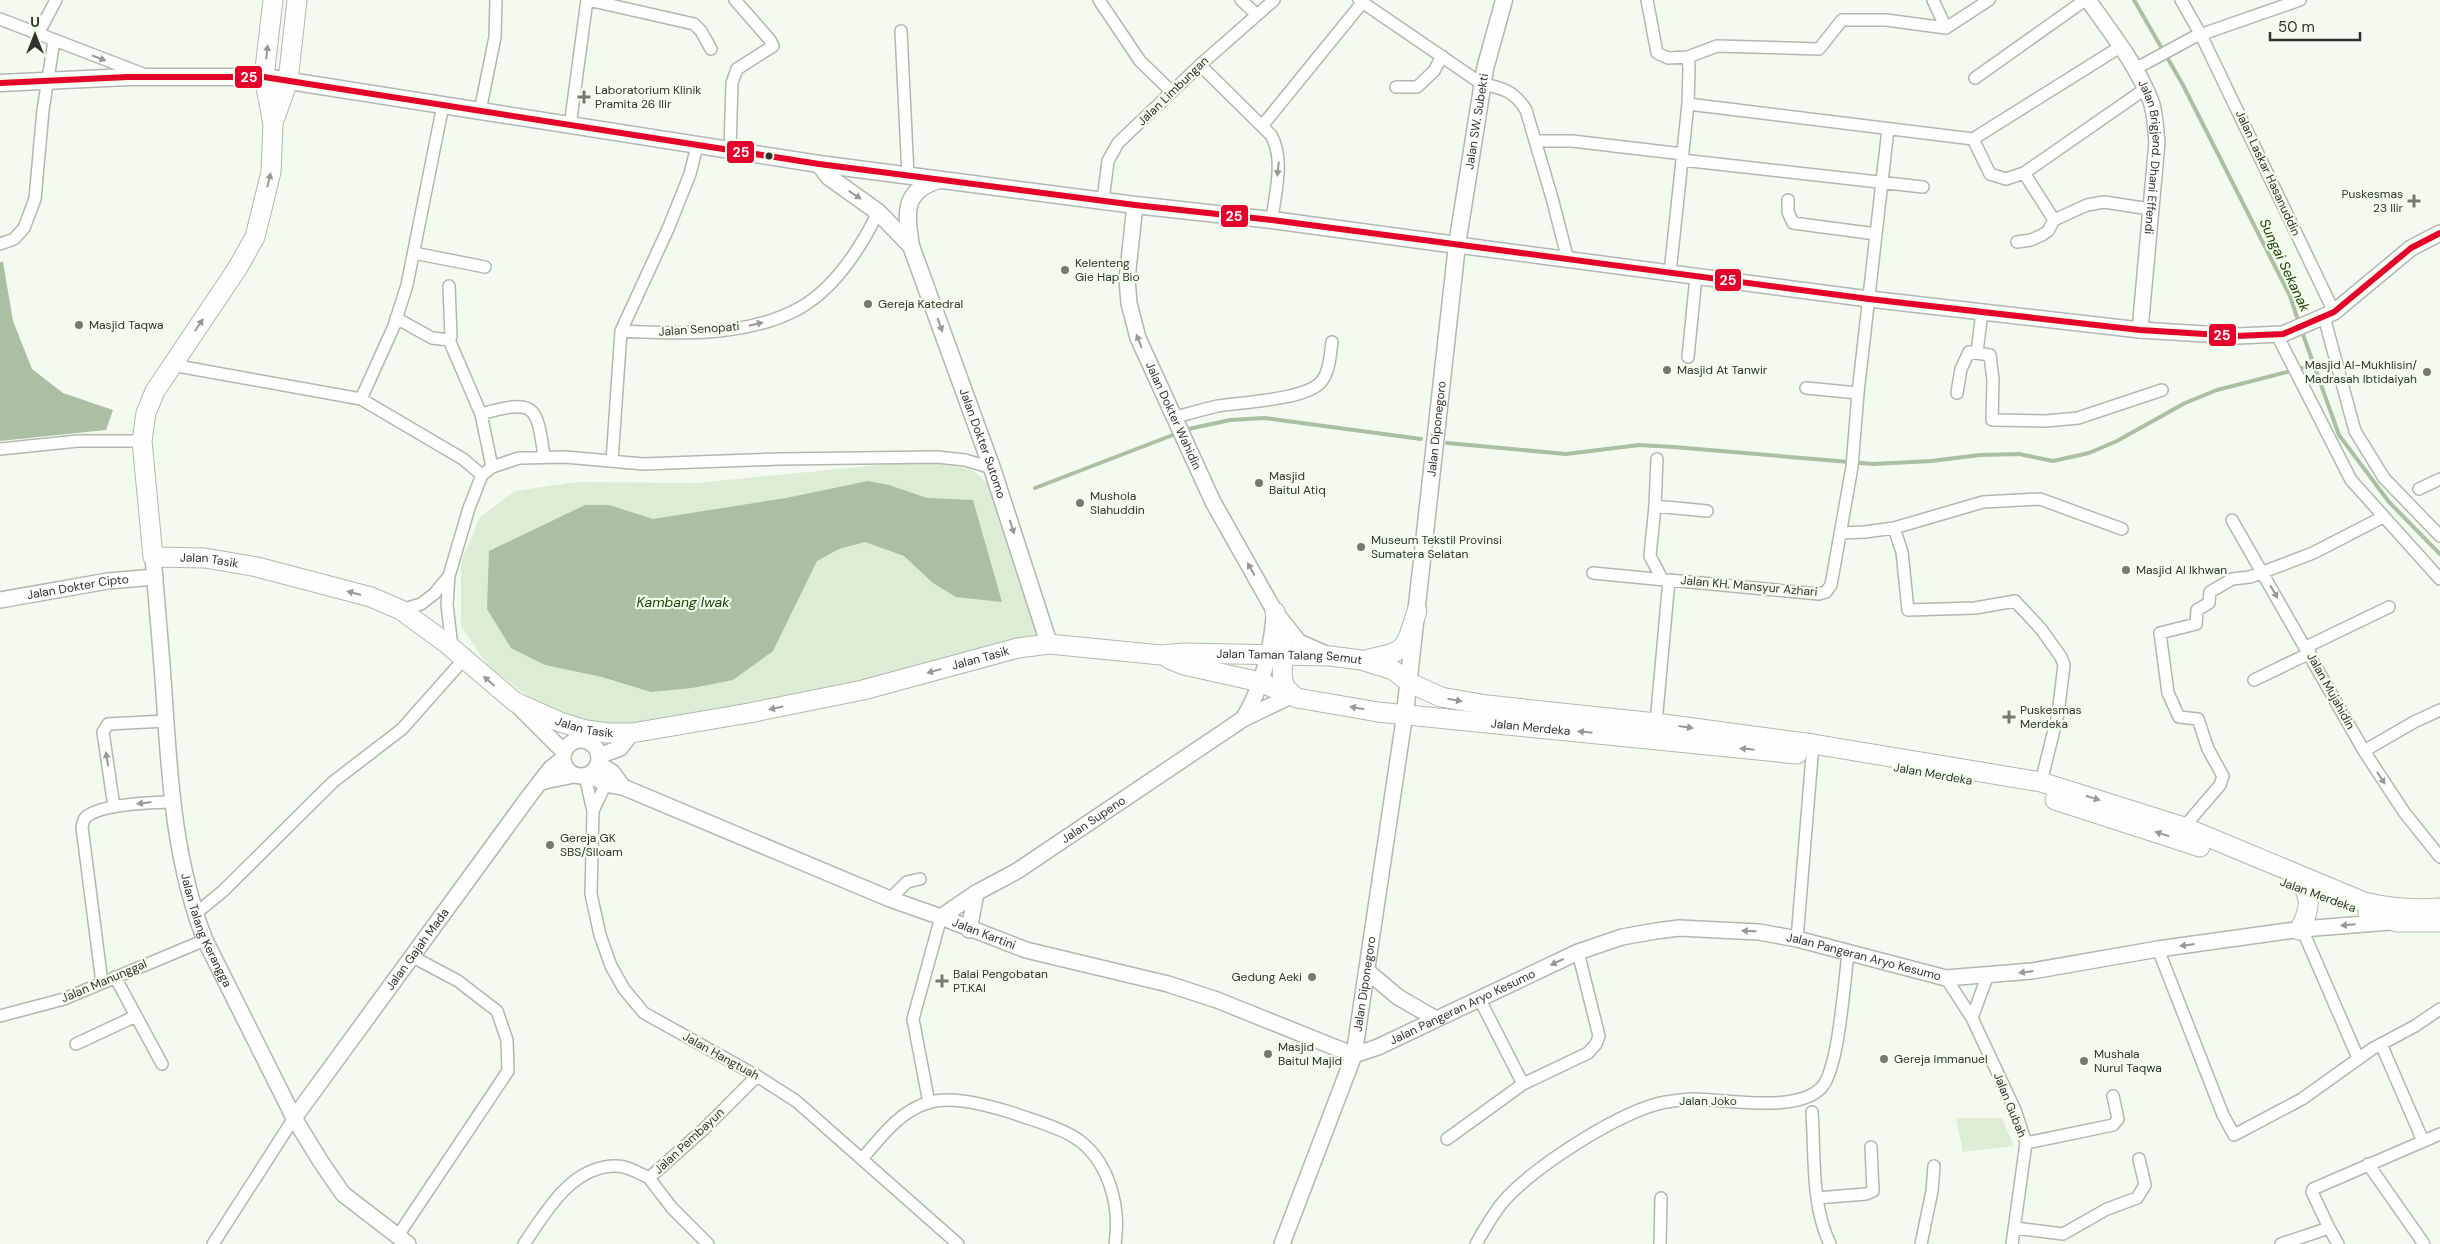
<svg xmlns="http://www.w3.org/2000/svg" width="2440" height="1244" font-family="'DM Sans',sans-serif">
  <style>
    .green { fill: #dcecd5 }
    .water { fill: #abbfa2 }
    .lines { fill: none; stroke-linecap: round; stroke-linejoin: round }
    .stream { stroke: #abbfa2; stroke-width: 4 }
    .minor-casing { stroke: #b2b7af; stroke-width: 14 }
    .tertiary-casing { stroke: #b2b7af; stroke-width: 18 }
    .secondary-casing { stroke: #b2b7af; stroke-width: 19 }
    .primary-casing { stroke: #b2b7af; stroke-width: 21 }
    .minor { stroke: #fdfefd; stroke-width: 11 }
    .tertiary { stroke: #fdfefd; stroke-width: 15 }
    .secondary { stroke: #fdfefd; stroke-width: 16 }
    .primary { stroke: #fdfefd; stroke-width: 19 }
    .bus-1-casing { stroke: #f2ffec; stroke-width: 10 }
    .bus-1 { stroke: #e4002b; stroke-width: 6 }
    .oneway { fill: #969995 }
    .poi-dot { fill: #747a71; stroke: #f2ffec; stroke-width: 2 }
    .bus-dot { fill: #2f342d; stroke: #f2ffec; stroke-width: 2 }
    .labels { text-anchor: middle; stroke-width: 4.5; stroke-linejoin: round; paint-order: stroke }
    .poi-label { font-size: 12px; fill: #2f342d; stroke: #f2ffec; text-anchor: start }
    .street-label { font-size: 12px; fill: #2f342d; stroke: #f2ffec }
    .water-label { font-size: 14px; font-style: italic; fill: #1f400a; stroke: #f2ffec }
    .line-badge { stroke: #f2ffec; stroke-width: 2 }
    .badge-label { font-size: 14px; text-anchor: middle; font-weight: bold; fill: #fff }
  </style>
  <rect width="100%" height="100%" fill="#f3fbf0"/>
  <path class="green" d="M 919,461 L 970,469 L 992,486 L 1041,637 L 891,675 L 638,725 L 580,721 L 533,700 L 489,667 L 461,626 L 461,562 L 480,517 L 515,491 L 577,482 L 697,483 Z
    M 1956,1118 L 2002,1118 L 2014,1146 L 1963,1152 Z"/>
  <path class="water" d="M 0,262 L 3,262 L 13,321 L 32,369 L 63,393 L 113,410 L 106,430 L 0,441 Z
    M 868,481 L 889,485 L 927,498 L 973,500 L 1002,602 L 956,597 L 933,583 L 904,556 L 865,542 L 839,549 L 817,561 L 773,651 L 733,680 L 692,688 L 651,692 L 602,677 L 545,665 L 511,648 L 487,609 L 489,551 L 585,505 L 609,505 L 653,519 L 786,498 Z"/>
  <g class="lines">
    <path class="stream" d="M 2134,0 L 2183,85 L 2290,296 L 2299,323
      M 2301,329 L 2339,435 L 2389,502 L 2440,554
      M 1184,430 L 1230,420 L 1265,418 L 1421,439
      M 1447,443 L 1566,454 L 1639,445 L 1674,447 L 1873,464 L 1931,461 L 1980,455 L 2019,454 L 2053,461 L 2089,453 L 2117,441 L 2185,403 L 2217,390 L 2314,365
      M 1035,488 L 1178,433"/>
    <g class="minor-casing">
      <path id="minor" d="M 588,0 L 694,24 L 701,31 L 711,49
        M 1099,0 L 1140,61 L 1172,92
        M 1241,0 L 1256,14
        M 1359,0 L 1482,84 C 1503,88 1514,91 1526,110 L 1552,198 L 1568,260
        M 1647,0 L 1657,53 L 1668,58 L 1688,57 L 1717,46 L 1819,49 L 1842,20 L 1886,20 L 1946,28 L 1989,0
        M 1933,0 L 1946,28
        M 2181,0 L 2201,35 L 2334,312
        M 0,19 L 143,74
        M 901,31 L 908,175
        M 38,34 L 56,0
        M 1200,65 L 1271,135 C 1285,160 1275,192 1272,220
        M 2135,69 L 2194,37 L 2300,0
        M 1975,78 L 2085,0
        M 1396,87 L 1417,87 L 1434,71 L 1442,56
        M 1688,104 L 1973,139 L 2120,47
        M 480,111 L 495,37 L 496,0
        M 570,126 L 587,0
        M 1262,126 L 1362,3
        M 1973,139 L 1990,174 L 2006,179 L 2024,173
        M 1535,141 L 1572,141 L 1683,154
        M 730,149 L 732,83 L 737,69 L 773,46 L 770,40 L 735,0
        M 1682,160 L 1923,187
        M 1103,200 L 1108,161 L 1118,143 L 1200,65 L 1274,0
        M 1788,200 L 1788,212 L 1793,223 L 1876,234
        M 2054,220 L 2024,173 L 2145,89
        M 2017,242 L 2031,240 L 2042,235 L 2048,231 L 2054,220 L 2087,205 L 2104,202 L 2150,209
        M 0,244 L 14,239 L 24,228 L 35,199 L 43,110 L 54,41
        M 414,253 L 485,267
        M 1670,273 L 1688,104 L 1689,69 L 1688,57
        M 2324,317 L 2355,431 L 2384,478 L 2440,536
        M 396,318 L 432,338 L 449,340 L 451,337 L 449,286
        M 621,331 C 678,334 744,337 796,310 C 833,291 861,248 878,212
        M 2277,335 L 2351,480 L 2440,579
        M 449,340 L 481,414
        M 1977,352 L 1982,312
        M 1688,357 L 1696,276
        M 172,365 L 361,399 L 463,459 L 482,475
        M 1806,388 L 1858,393
        M 1957,393 L 1961,369 L 1969,352 L 1990,355 L 1993,380 L 1992,420 L 2046,421 L 2078,418 L 2162,390
        M 361,399 L 394,326 L 407,285 L 443,105
        M 1173,418 C 1188,414 1203,409 1218,406 C 1242,402 1305,400 1321,382 C 1330,371 1330,355 1332,342
        M 0,449 L 78,441 L 142,441
        M 1657,459 L 1655,506 L 1650,556 L 1662,579
        M 612,461 L 621,331 L 668,229 L 690,174 L 697,146
        M 492,467 L 481,414 C 535,399 537,404 544,457
        M 2419,489 L 2440,479
        M 1655,506 L 1707,511
        M 2232,520 L 2364,751 L 2404,812 L 2440,857
        M 1894,528 L 1902,552 L 1908,610 L 1975,608 L 2015,601 L 2041,629 L 2061,657 L 2064,665 L 2058,714 L 2041,782
        M 1840,533 L 1865,532 L 1894,528 L 1983,502 L 2040,499 L 2122,529
        M 1593,573 L 1665,580
        M 449,576 L 447,604 L 452,648
        M 401,610 L 421,604 L 434,594 L 449,576 L 469,508 L 482,475 L 492,467 L 519,458 L 565,457 L 643,464 L 779,459 L 937,457 L 965,460 L 992,468
        M 2306,647 L 2389,607
        M 2254,680 L 2310,653
        M 1656,723 L 1669,580 L 1819,594 L 1826,592 L 1831,585 L 1852,467 L 1858,393 L 1888,129
        M 2364,751 L 2414,722 L 2440,710
        M 585,776 L 593,811
        M 608,779 L 593,811 L 591,894 L 600,935 L 611,966 L 624,989 L 644,1013 L 757,1076 L 796,1101 L 958,1244
        M 114,807 L 103,732 L 108,724 L 166,721
        M 2184,827 L 2220,785 L 2223,776 L 2208,749 L 2198,719 L 2179,717 L 2168,693 L 2160,633 L 2196,624 L 2197,610 L 2209,603 L 2210,592 L 2232,579 L 2250,577 L 2313,553 L 2383,517
        M 890,899 L 907,882 L 920,879
        M 195,914 L 223,891 L 333,782 L 402,729 L 464,659
        M 2302,929 L 2358,1058
        M 1797,939 L 1813,744
        M 2158,949 L 2223,1115 L 2234,1135 L 2302,1099 L 2372,1049 L 2415,1026 L 2440,1009
        M 115,977 L 162,1064
        M 1946,978 L 1972,1018 L 2015,1110 L 2026,1143 L 2012,1244
        M 102,983 L 82,827 C 83,823 83,820 86,817 C 101,804 154,802 174,802
        M 1479,998 L 1523,1084
        M 0,1016 L 64,999 L 205,940
        M 1972,1018 L 1987,977
        M 76,1044 L 136,1016
        M 2381,1044 L 2423,1141
        M 929,1103 L 913,1019 L 941,917
        M 1812,1112 C 1815,1155 1811,1205 1830,1244
        M 1447,1139 L 1523,1084 L 1588,1053 L 1596,1044 L 1599,1036 L 1578,952
        M 2026,1143 L 2113,1125 L 2118,1119 L 2113,1096
        M 862,1159 C 881,1137 899,1112 927,1103 C 952,1095 986,1105 1010,1112 C 1031,1120 1054,1125 1074,1137 C 1108,1158 1121,1205 1115,1244
        M 2368,1164 L 2424,1244
        M 649,1178 L 672,1208 L 708,1244
        M 1817,1198 L 1866,1194 L 1873,1191 L 1871,1147
        M 2015,1228 L 2063,1234 L 2107,1209 L 2137,1198 L 2145,1185 L 2139,1159
        M 2329,1228 L 2312,1192 L 2313,1189 L 2440,1134
        M 397,1237 L 508,1071 L 507,1040 L 497,1011 L 458,981 L 413,957
        M 213,1244 L 294,1118
        M 524,1244 C 546,1212 571,1166 616,1166 C 628,1166 639,1173 649,1178 L 704,1129 L 757,1076
        M 1476,1244 C 1484,1230 1492,1215 1503,1202 C 1530,1169 1623,1109 1666,1102 C 1675,1101 1684,1099 1693,1099 C 1725,1099 1798,1114 1822,1087 C 1839,1067 1844,983 1848,954
        M 1660,1244 L 1661,1198
        M 1921,1244 L 1932,1191 L 1934,1166
        M 2281,1244 L 2329,1228 L 2338,1244"/>
    </g>
    <g class="tertiary-casing">
      <g id="tertiary">
        <path id="s1" d="M 2088,0 C 2110,31 2136,64 2150,99 C 2156,113 2155,128 2157,142 L 2140,330"/>
        <path id="s2" d="M 1135,205 L 1127,279 L 1129,303 L 1138,338 L 1213,502 L 1275,612 L 1299,642 L 1324,653"/>
        <path d="M 1457,245 L 1869,299 L 2140,330 L 2237,336 L 2283,334 L 2334,312 L 2411,248 L 2440,233"/>
        <path id="s3" d="M 153,557 C 157,607 162,658 165,708 C 170,787 176,866 205,940 L 294,1118 L 321,1162 L 343,1194 L 408,1244"/>
        <path id="s4" d="M 0,600 L 108,581 L 155,577"/>
        <path d="M 519,707 L 564,752"/>
        <path d="M 1243,719 C 1261,690 1271,652 1274,618"/>
        <circle cx="581" cy="758" r="18"/>
        <path d="M 599,756 L 620,748 L 632,733"/>
        <path d="M 598,764 L 612,772 L 623,787"/>
        <path id="s5" d="M 590,774 L 605,784 L 623,787 L 890,899 L 941,917 L 1026,950 L 1168,984 L 1217,1000 L 1354,1055 L 1378,1047 L 1578,952 L 1622,937 L 1656,931 L 1679,928 L 1759,932 L 1797,939 L 1946,978 L 2032,971 L 2158,949 L 2302,929 L 2390,922"/>
        <path d="M 540,782 L 574,775"/>
        <path id="s6" d="M 941,917 L 976,893 L 1017,871 L 1243,719 L 1293,695"/>
        <path d="M 969,930 L 976,893"/>
        <path d="M 1367,971 L 1398,997 L 1436,1019"/>
        <path id="s7" d="M 294,1118 L 530,795 L 551,768 L 563,759"/>
        <path id="s8" d="M 1282,1244 L 1354,1055 L 1405,713"/>
      </g>
    </g>
    <g class="secondary-casing">
      <g id="secondary">
        <path d="M 0,83 L 128,77 L 264,77 L 819,164 L 1135,205 L 1272,220 L 1457,245"/>
        <path d="M 819,164 L 829,177 L 878,212 L 911,246"/>
        <path id="s9" d="M 939,180 C 902,191 906,213 911,246 L 992,468 L 1049,644"/>
        <path id="s10" d="M 1405,713 L 1457,245 L 1485,69 L 1504,0"/>
      </g>
    </g>
    <g class="primary-casing">
      <g id="primary">
        <path id="s11" d="M 273,0 L 264,77 L 273,124 L 271,172 L 255,237 L 237,269 L 155,391 L 146,413 L 142,441 L 153,557 L 205,558 L 257,567 L 371,597 L 401,610 L 446,643 L 515,702 L 560,722 L 586,730 L 608,733 L 632,733 L 749,713 L 863,690 L 1018,648 L 1049,644 L 1161,655 L 1184,653 L 1330,656 L 1361,660 L 1393,670 L 1410,683 L 1441,697 L 1487,705 L 1656,723 L 1813,744 L 2041,782 L 2184,827 L 2364,902 C 2389,908 2414,910 2440,908"/>
        <path d="M 273,123 L 288,81 L 297,0"/>
        <path d="M 1275,612 C 1277,625 1283,641 1283,655 C 1283,671 1278,684 1293,695"/>
        <path id="s12" d="M 1169,659 L 1184,665 L 1260,682 L 1297,698 L 1378,712 L 1797,754"/>
        <path d="M 1368,659 C 1408,652 1405,648 1417,611"/>
        <path d="M 2055,800 L 2200,847"/>
        <path d="M 2295,874 C 2312,896 2312,907 2299,930"/>
        <path d="M 2368,913 L 2397,922 L 2440,922"/>
      </g>
    </g>
    <use href="#minor" class="minor"/>
    <use href="#tertiary" class="tertiary"/>
    <use href="#secondary" class="secondary"/>
    <use href="#primary" class="primary"/>
    <g class="bus-1-casing">
      <path id="bus-1" d="M 0,83 L 128,77 L 264,77 L 819,164 L 1135,205 L 1272,220 L 1869,299 L 2140,330 L 2237,336 L 2283,334 L 2334,312 L 2411,248 L 2440,233"/>
    </g>
    <use href="#bus-1" class="bus-1"/>
  </g>
  <defs><path id="oneway-solid" d="M-6-.8H1V-3.2L6.5 0L1 3.2V.8H-6Z" transform="scale(1.25)"/></defs>
  <g class="oneway">
    <use href="#oneway-solid" transform="translate(267 52) rotate(-84)"/>
    <use href="#oneway-solid" transform="translate(99 58) rotate(21)"/>
    <use href="#oneway-solid" transform="translate(1278 169) rotate(96)"/>
    <use href="#oneway-solid" transform="translate(269 180) rotate(-76)"/>
    <use href="#oneway-solid" transform="translate(855 195) rotate(33)"/>
    <use href="#oneway-solid" transform="translate(756 324) rotate(-13)"/>
    <use href="#oneway-solid" transform="translate(199 325) rotate(-56)"/>
    <use href="#oneway-solid" transform="translate(940 325) rotate(70)"/>
    <use href="#oneway-solid" transform="translate(1139 341) rotate(-111)"/>
    <use href="#oneway-solid" transform="translate(1012 527) rotate(72)"/>
    <use href="#oneway-solid" transform="translate(1251 569) rotate(-119)"/>
    <use href="#oneway-solid" transform="translate(2274 592) rotate(60)"/>
    <use href="#oneway-solid" transform="translate(354 593) rotate(-165)"/>
    <use href="#oneway-solid" transform="translate(934 671) rotate(164)"/>
    <use href="#oneway-solid" transform="translate(489 681) rotate(-139)"/>
    <use href="#oneway-solid" transform="translate(1455 700) rotate(10)"/>
    <use href="#oneway-solid" transform="translate(776 708) rotate(168)"/>
    <use href="#oneway-solid" transform="translate(1357 708) rotate(-170)"/>
    <use href="#oneway-solid" transform="translate(1686 727) rotate(8)"/>
    <use href="#oneway-solid" transform="translate(1585 732) rotate(-174)"/>
    <use href="#oneway-solid" transform="translate(1747 749) rotate(-174)"/>
    <use href="#oneway-solid" transform="translate(107 759) rotate(-99)"/>
    <use href="#oneway-solid" transform="translate(2381 778) rotate(57)"/>
    <use href="#oneway-solid" transform="translate(2093 798) rotate(17)"/>
    <use href="#oneway-solid" transform="translate(144 803) rotate(173)"/>
    <use href="#oneway-solid" transform="translate(2162 834) rotate(-162)"/>
    <use href="#oneway-solid" transform="translate(2348 925) rotate(175)"/>
    <use href="#oneway-solid" transform="translate(1749 931) rotate(-178)"/>
    <use href="#oneway-solid" transform="translate(2187 945) rotate(172)"/>
    <use href="#oneway-solid" transform="translate(1557 962) rotate(155)"/>
    <use href="#oneway-solid" transform="translate(2026 972) rotate(173)"/>
  </g>
  <g class="poi-dot">
    <path d="M581.5 89.5h5v5h5v5h-5v5h-5v-5h-5v-5h5z"/>
    <path d="M2411.5 193.5h5v5h5v5h-5v5h-5v-5h-5v-5h5z"/>
    <circle cx="1065" cy="270" r="5"/>
    <circle cx="868" cy="304" r="5"/>
    <circle cx="79" cy="325" r="5"/>
    <circle cx="1667" cy="370" r="5"/>
    <circle cx="2427" cy="372" r="5"/>
    <circle cx="1259" cy="483" r="5"/>
    <circle cx="1080" cy="503" r="5"/>
    <circle cx="1361" cy="547" r="5"/>
    <circle cx="2126" cy="570" r="5"/>
    <path d="M2006.5 709.5h5v5h5v5h-5v5h-5v-5h-5v-5h5z"/>
    <circle cx="550" cy="845" r="5"/>
    <circle cx="1312" cy="977" r="5"/>
    <path d="M939.5 973.5h5v5h5v5h-5v5h-5v-5h-5v-5h5z"/>
    <circle cx="1268" cy="1054" r="5"/>
    <circle cx="1884" cy="1059" r="5"/>
    <circle cx="2084" cy="1061" r="5"/>
  </g>
  <circle class="bus-dot" cx="769" cy="156" r="4.5"/>
  <g class="labels">
    <g class="poi-label">
      <text x="595" y="94">Laboratorium Klinik<tspan x="595" dy="14">Pramita 26 Ilir</tspan></text>
      <text x="2403" y="198" text-anchor="end">Puskesmas<tspan x="2403" dy="14">23 Ilir</tspan></text>
      <text x="1075" y="267">Kelenteng<tspan x="1075" dy="14">Gie Hap Bio</tspan></text>
      <text x="878" y="308">Gereja Katedral</text>
      <text x="89" y="329">Masjid Taqwa</text>
      <text x="2417" y="369" text-anchor="end">Masjid Al-Mukhlisin/<tspan x="2417" dy="14">Madrasah Ibtidaiyah</tspan></text>
      <text x="1677" y="374">Masjid At Tanwir</text>
      <text x="1269" y="480">Masjid<tspan x="1269" dy="14">Baitul Atiq</tspan></text>
      <text x="1090" y="500">Mushola<tspan x="1090" dy="14">Slahuddin</tspan></text>
      <text x="1371" y="544">Museum Tekstil Provinsi<tspan x="1371" dy="14">Sumatera Selatan</tspan></text>
      <text x="2136" y="574">Masjid Al Ikhwan</text>
      <text x="2020" y="714">Puskesmas<tspan x="2020" dy="14">Merdeka</tspan></text>
      <text x="560" y="842">Gereja GK<tspan x="560" dy="14">SBS/Siloam</tspan></text>
      <text x="953" y="978">Balai Pengobatan<tspan x="953" dy="14">PT.KAI</tspan></text>
      <text x="1302" y="981" text-anchor="end">Gedung Aeki</text>
      <text x="1278" y="1051">Masjid<tspan x="1278" dy="14">Baitul Majid</tspan></text>
      <text x="2094" y="1058">Mushala<tspan x="2094" dy="14">Nurul Taqwa</tspan></text>
      <text x="1894" y="1063">Gereja Immanuel</text>
    </g>
    <g class="street-label">
      <text transform="translate(1173 91) rotate(-44)" y="4">Jalan Limbungan</text>
      <text dy="4" stroke="none"><textPath href="#s10" startOffset="596">Jalan SW. Subekti</textPath></text>
      <text dy="4" stroke="none"><textPath href="#s1" startOffset="175">Jalan Brigjend. Dhani Effendi</textPath></text>
      <text transform="translate(2268 173) rotate(65)" y="4">Jalan Laskar Hasanuddin</text>
      <text transform="translate(699 329) rotate(-4)" y="4">Jalan Senopati</text>
      <text dy="4" stroke="none"><textPath href="#s2" startOffset="220">Jalan Dokter Wahidin</textPath></text>
      <text dy="4" stroke="none"><textPath href="#s10" startOffset="286">Jalan Diponegoro</textPath></text>
      <text dy="4" stroke="none"><textPath href="#s9" startOffset="292">Jalan Dokter Sutomo</textPath></text>
      <text dy="4" stroke="none"><textPath href="#s11" startOffset="649">Jalan Tasik</textPath></text>
      <text transform="translate(1749 586) rotate(5)" y="4">Jalan KH. Mansyur Azhari</text>
      <text dy="4" stroke="none"><textPath href="#s4" startOffset="79">Jalan Dokter Cipto</textPath></text>
      <text dy="4" stroke="none"><textPath href="#s11" startOffset="1474">Jalan Tasik</textPath></text>
      <text dy="4" stroke="none"><textPath href="#s11" startOffset="1785">Jalan Taman Talang Semut</textPath></text>
      <text transform="translate(2331 691) rotate(61)" y="4">Jalan Mujahidin</text>
      <text dy="4" stroke="none"><textPath href="#s11" startOffset="1069">Jalan Tasik</textPath></text>
      <text dy="4" stroke="none"><textPath href="#s12" startOffset="370">Jalan Merdeka</textPath></text>
      <text transform="translate(1933 774) rotate(10)" y="4">Jalan Merdeka</text>
      <text dy="4" stroke="none"><textPath href="#s6" startOffset="181">Jalan Supeno</textPath></text>
      <text transform="translate(2318 895) rotate(20)" y="4">Jalan Merdeka</text>
      <text dy="4" stroke="none"><textPath href="#s3" startOffset="379">Jalan Talang Kerangga</textPath></text>
      <text dy="4" stroke="none"><textPath href="#s5" startOffset="426">Jalan Kartini</textPath></text>
      <text dy="4" stroke="none"><textPath href="#s7" startOffset="209">Jalan Gajah Mada</textPath></text>
      <text dy="4" stroke="none"><textPath href="#s5" startOffset="1355">Jalan Pangeran Aryo Kesumo</textPath></text>
      <text transform="translate(104 981) rotate(-23)" y="4">Jalan Manunggal</text>
      <text dy="4" stroke="none"><textPath href="#s8" startOffset="274">Jalan Diponegoro</textPath></text>
      <text dy="4" stroke="none"><textPath href="#s5" startOffset="935">Jalan Pangeran Aryo Kesumo</textPath></text>
      <text transform="translate(721 1056) rotate(29)" y="4">Jalan Hangtuah</text>
      <text x="1708" y="1105">Jalan Joko</text>
      <text transform="translate(2010 1105) rotate(68)" y="4">Jalan Gubah</text>
      <text transform="translate(689 1141) rotate(-43)" y="4">Jalan Pembayun</text>
    </g>
    <g class="water-label">
      <text transform="translate(2285 265) rotate(65)" y="5">Sungai Sekanak</text>
      <text x="683" y="607">Kambang Iwak</text>
    </g>
  </g>
  <g class="line-badge">
    <rect x="234" y="65" width="29" height="24" rx="5" fill="#e4002b"/>
    <rect x="726" y="140" width="29" height="24" rx="5" fill="#e4002b"/>
    <rect x="1220" y="204" width="29" height="24" rx="5" fill="#e4002b"/>
    <rect x="1714" y="268" width="28" height="24" rx="5" fill="#e4002b"/>
    <rect x="2208" y="323" width="29" height="24" rx="5" fill="#e4002b"/>
  </g>
  <g class="badge-label">
    <text x="249" y="82">25</text>
    <text x="741" y="157">25</text>
    <text x="1234" y="221">25</text>
    <text x="1728" y="285">25</text>
    <text x="2222" y="340">25</text>
  </g>
  <g transform="translate(35 35)" stroke="#f2ffec" stroke-width="4" paint-order="stroke">
  <path d="M0-4L9 19L0 12L-9 19Z" fill="#2f342d"/>
  <text y="-8" font-size="14" font-weight="bold" text-anchor="middle" fill="#2f342d">U</text>
  </g>
  <path d="M2270 32v8h90v-8" fill="none" stroke="#2f342d" stroke-width="2.5"/>
  <text x="2278" y="32" font-size="15" fill="#2f342d" stroke="#f2ffec" stroke-width="4" paint-order="stroke">50 m</text>
</svg>
